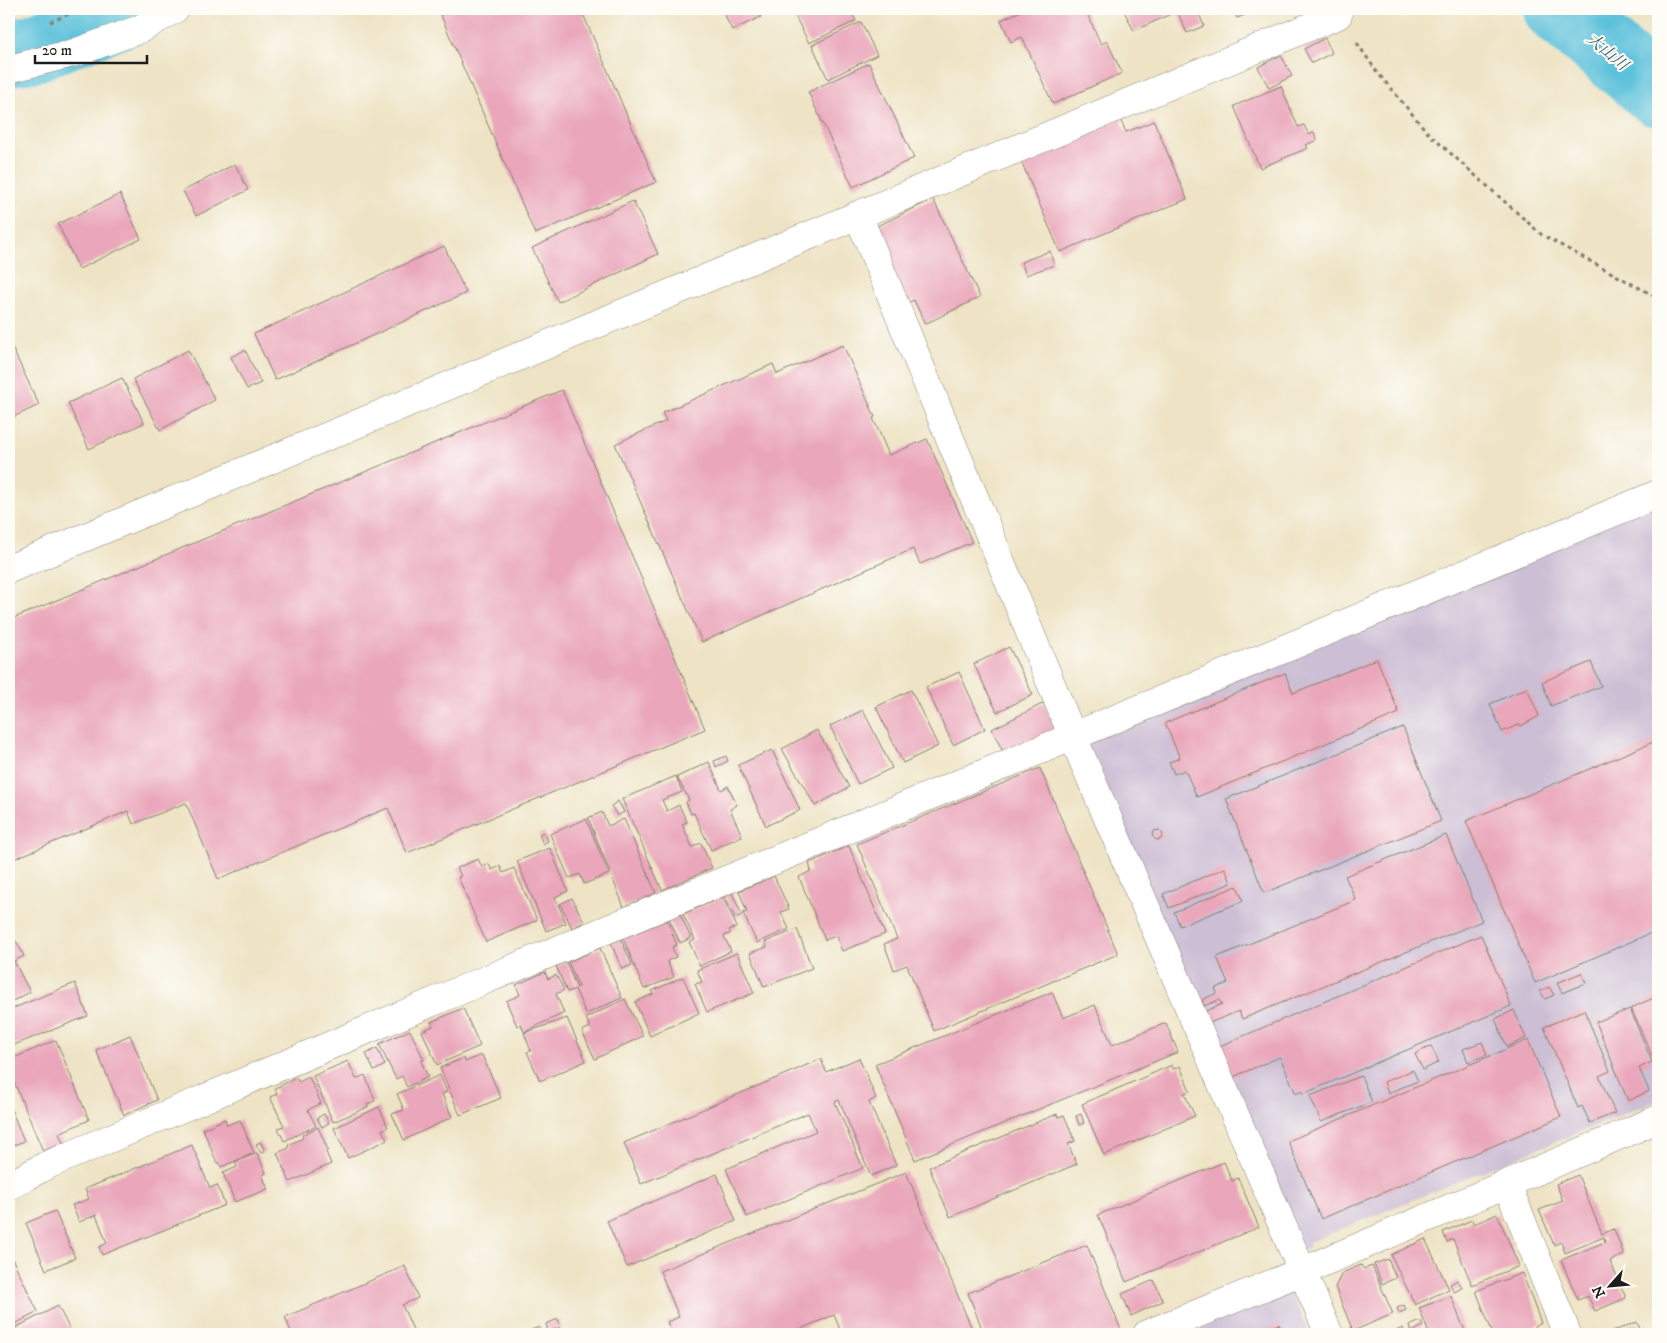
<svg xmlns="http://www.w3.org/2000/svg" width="1667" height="1343" font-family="'IM FELL DW Pica','Noto Serif JP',serif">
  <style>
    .industrial { fill: #ccbed4 }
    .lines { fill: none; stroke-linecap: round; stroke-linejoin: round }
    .river { stroke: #5cc1da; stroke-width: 68 }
    .building { fill: #eaa7bb }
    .minor-casing { stroke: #858070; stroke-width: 29 }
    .path { stroke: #858070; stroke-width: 3; stroke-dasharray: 4 4; stroke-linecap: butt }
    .minor { stroke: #fff; stroke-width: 28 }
    .labels { text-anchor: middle; stroke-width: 4; stroke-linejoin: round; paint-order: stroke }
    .water-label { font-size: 16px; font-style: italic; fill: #365e68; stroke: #fdfcf7 }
  </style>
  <rect width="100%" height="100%" fill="#fdfcf7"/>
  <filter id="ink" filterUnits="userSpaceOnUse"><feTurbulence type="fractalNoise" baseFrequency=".02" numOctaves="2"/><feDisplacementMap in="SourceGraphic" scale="10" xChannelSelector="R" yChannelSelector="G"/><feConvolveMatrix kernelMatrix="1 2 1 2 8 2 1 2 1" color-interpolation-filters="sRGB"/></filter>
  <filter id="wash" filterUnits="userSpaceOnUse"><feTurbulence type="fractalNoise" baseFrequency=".0096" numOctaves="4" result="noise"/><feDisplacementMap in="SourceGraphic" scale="20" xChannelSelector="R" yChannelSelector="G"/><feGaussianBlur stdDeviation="1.12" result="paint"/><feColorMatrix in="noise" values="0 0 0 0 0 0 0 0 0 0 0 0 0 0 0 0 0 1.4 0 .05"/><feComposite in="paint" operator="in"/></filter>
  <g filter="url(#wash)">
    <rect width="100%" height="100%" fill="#eee3c4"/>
    <path class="industrial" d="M 1658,503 L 1658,1100 L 1307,1243 L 1309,1248 L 1295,1254 L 1082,743 Z
      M 1291,1292 L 1309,1334 L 1186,1334 Z"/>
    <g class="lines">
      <path class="river" d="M 1557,9 L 1658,93
        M 9,52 L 31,49 L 134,9"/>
    </g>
    <g id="blocks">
      <path class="building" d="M 438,9 L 596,9 L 583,14 L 656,182 L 535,234 Z
        M 722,9 L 757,9 L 761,17 L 732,30 Z
        M 795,9 L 850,9 L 856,21 L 809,43 L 792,10 Z
        M 1025,9 L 1085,9 L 1101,44 L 1107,41 L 1122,73 L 1053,104 L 1022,37 L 1011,42 L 1001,20 Z
        M 1123,9 L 1174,9 L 1175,12 L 1134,31 Z
        M 1176,9 L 1197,9 L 1204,26 L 1187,33 Z
        M 1233,9 L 1260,9 L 1237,18 Z
        M 861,22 L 877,55 L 828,79 L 812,45 Z
        M 1325,38 L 1332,53 L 1312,63 L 1304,49 Z
        M 1281,55 L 1292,76 L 1269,88 L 1258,67 Z
        M 869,63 L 914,158 L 853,187 L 808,92 Z
        M 1281,86 L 1298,127 L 1304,125 L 1309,135 L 1314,132 L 1317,140 L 1306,145 L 1308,148 L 1260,168 L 1234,106 Z
        M 1120,119 L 1126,132 L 1154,121 L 1187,199 L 1060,252 L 1021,161 Z
        M 235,164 L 248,190 L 196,216 L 183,191 Z
        M 120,194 L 141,239 L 79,269 L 58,224 Z
        M 933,199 L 980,297 L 925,324 L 914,300 L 903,305 L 867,231 Z
        M 633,201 L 658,254 L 558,302 L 532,248 Z
        M 444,246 L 466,293 L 275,380 L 254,334 Z
        M 1050,251 L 1054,265 L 1026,275 L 1021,262 Z
        M 9,341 L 39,405 L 9,419 Z
        M 843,345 L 875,417 L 873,418 L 889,455 L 927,439 L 972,542 L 920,564 L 913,549 L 702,642 L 615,444 L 666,421 L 662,413 L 773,364 L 777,374 Z
        M 188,350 L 215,400 L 160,430 L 133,379 Z
        M 245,350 L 261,383 L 247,389 L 231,357 Z
        M 122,378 L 144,423 L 89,449 L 68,403 Z
        M 562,390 L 705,729 L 407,853 L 388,808 L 218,879 L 186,803 L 133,824 L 128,811 L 9,861 L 9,620 Z
        M 1009,647 L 1033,695 L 997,712 L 974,664 Z
        M 1377,659 L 1399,713 L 1197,797 L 1185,770 L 1174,774 L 1169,762 L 1180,758 L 1165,723 L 1285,673 L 1293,693 Z
        M 1591,662 L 1601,686 L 1551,706 L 1542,682 Z
        M 959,672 L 985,729 L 953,745 L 926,687 Z
        M 1527,688 L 1539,716 L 1521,726 L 1520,724 L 1502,732 L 1490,704 Z
        M 911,690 L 938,746 L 903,763 L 876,707 Z
        M 1044,703 L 1058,732 L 1006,758 L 992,729 Z
        M 863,710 L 892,768 L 858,784 L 830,726 Z
        M 1403,727 L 1441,821 L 1264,893 L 1226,799 Z
        M 817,730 L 849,787 L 815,806 L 782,749 Z
        M 1658,740 L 1658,930 L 1535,983 L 1466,821 Z
        M 772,750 L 800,810 L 766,826 L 738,765 Z
        M 726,756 L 728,761 L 716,767 L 714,761 Z
        M 709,762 L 721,790 L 728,786 L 737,805 L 730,809 L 742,836 L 711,850 L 694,813 L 691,814 L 686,802 L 689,800 L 677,777 Z
        M 1040,768 L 1118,954 L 934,1031 L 907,965 L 894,970 L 884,944 L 897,939 L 857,844 Z
        M 676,776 L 682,792 L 662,800 L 667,811 L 679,805 L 687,822 L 682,824 L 692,847 L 701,843 L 712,868 L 662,890 L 622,799 Z
        M 618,801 L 624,812 L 617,816 L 611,806 Z
        M 602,812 L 608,826 L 624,819 L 656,893 L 624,907 L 588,818 Z
        M 586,819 L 609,874 L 584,884 L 580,874 L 569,878 L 550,834 Z
        M 1159,830 L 1163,834 L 1161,839 L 1156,840 L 1152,836 L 1154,831 Z
        M 544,832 L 548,841 L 543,844 L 539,834 Z
        M 1446,835 L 1482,921 L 1242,1019 L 1239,1011 L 1207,1024 L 1203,1012 L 1222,1004 L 1219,1000 L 1204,1006 L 1202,1000 L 1217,993 L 1215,988 L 1228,983 L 1217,957 L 1356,900 L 1345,876 Z
        M 849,846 L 885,934 L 842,951 L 836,936 L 825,940 L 799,877 L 811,871 L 809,863 Z
        M 550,848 L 568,891 L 555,897 L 566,923 L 546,931 L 517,861 Z
        M 478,859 L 482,867 L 489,864 L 492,870 L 500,866 L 503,873 L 514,868 L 537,920 L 486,942 L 458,877 L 461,876 L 457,868 Z
        M 1225,868 L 1231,883 L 1169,908 L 1163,894 Z
        M 774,876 L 789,909 L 781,912 L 789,929 L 757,943 L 743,913 L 747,912 L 739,891 Z
        M 1237,886 L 1243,901 L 1180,926 L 1174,912 Z
        M 732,893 L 742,915 L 735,918 L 725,896 Z
        M 723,897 L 737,927 L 729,930 L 731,933 L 724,936 L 731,951 L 700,966 L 689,942 L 695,940 L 683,914 Z
        M 572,898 L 584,922 L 572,928 L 560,904 Z
        M 680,914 L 691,938 L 680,943 L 669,919 Z
        M 667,920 L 677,945 L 672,947 L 676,957 L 667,961 L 674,977 L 644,989 L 623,938 Z
        M 797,929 L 812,968 L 764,987 L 750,953 L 767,947 L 765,942 Z
        M 1481,935 L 1511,1006 L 1303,1094 L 1302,1091 L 1296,1094 L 1280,1057 L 1228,1079 L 1215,1048 Z
        M 621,939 L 632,965 L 622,969 L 611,943 Z
        M 16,941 L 24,956 L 14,961 L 30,992 L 9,1003 L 9,944 Z
        M 600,948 L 622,998 L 586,1014 L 575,989 L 567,992 L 556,966 L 566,962 L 577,988 L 579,987 L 568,962 Z
        M 737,953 L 754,993 L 707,1012 L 695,984 L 702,982 L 697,970 Z
        M 545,972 L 548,979 L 556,975 L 564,990 L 556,994 L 564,1013 L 524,1032 L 521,1024 L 517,1026 L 506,1001 L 520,995 L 516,985 Z
        M 1581,973 L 1586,983 L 1562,993 L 1557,983 Z
        M 683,977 L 699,1013 L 650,1036 L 635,1002 L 653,994 L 652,991 Z
        M 75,983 L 88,1016 L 9,1047 L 9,1010 Z
        M 1549,987 L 1554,995 L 1545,999 L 1540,991 Z
        M 1052,992 L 1063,1018 L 1095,1005 L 1112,1045 L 1166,1023 L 1178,1052 L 915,1160 L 875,1064 Z
        M 1658,996 L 1658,1069 L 1631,1008 Z
        M 625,999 L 643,1036 L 595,1059 L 582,1031 L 590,1027 L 586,1018 Z
        M 463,1008 L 480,1046 L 437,1065 L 422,1031 L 433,1026 L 431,1022 Z
        M 1630,1009 L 1652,1062 L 1639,1068 L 1649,1091 L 1628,1101 L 1596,1022 Z
        M 1514,1010 L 1526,1038 L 1507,1047 L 1495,1019 Z
        M 1584,1010 L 1610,1071 L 1599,1076 L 1615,1113 L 1590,1123 L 1582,1106 L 1578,1108 L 1544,1027 Z
        M 567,1018 L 586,1061 L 540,1081 L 527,1052 L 531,1051 L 524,1033 Z
        M 410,1030 L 424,1060 L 421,1061 L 428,1077 L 407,1087 L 402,1076 L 396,1079 L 379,1044 Z
        M 130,1035 L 157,1100 L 124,1115 L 96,1050 Z
        M 56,1040 L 89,1120 L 59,1133 L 63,1143 L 43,1151 L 9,1070 L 9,1060 Z
        M 1528,1040 L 1561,1117 L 1321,1219 L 1288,1141 Z
        M 1482,1042 L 1487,1055 L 1468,1062 L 1463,1049 Z
        M 1431,1046 L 1439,1062 L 1423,1070 L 1415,1054 Z
        M 377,1048 L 385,1065 L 374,1071 L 366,1054 Z
        M 482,1055 L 501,1098 L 460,1115 L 440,1068 L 464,1058 L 465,1062 Z
        M 859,1058 L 876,1098 L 869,1102 L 896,1165 L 871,1176 L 839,1100 L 835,1102 L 863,1168 L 747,1217 L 726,1169 L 816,1131 L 808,1113 L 641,1184 L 624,1143 L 821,1059 L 826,1072 Z
        M 348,1061 L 356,1079 L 365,1075 L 375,1101 L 367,1104 L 368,1107 L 333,1122 L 313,1076 Z
        M 1172,1065 L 1173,1069 L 1180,1066 L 1190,1091 L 1184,1093 L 1195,1116 L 1104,1155 L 1082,1104 Z
        M 1413,1070 L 1418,1081 L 1388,1093 L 1384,1082 Z
        M 440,1075 L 447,1092 L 442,1094 L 452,1117 L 404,1140 L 392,1114 L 404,1110 L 397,1094 Z
        M 1361,1076 L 1372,1102 L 1321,1122 L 1310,1096 Z
        M 309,1077 L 321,1103 L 308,1110 L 316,1126 L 284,1141 L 278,1128 L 284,1126 L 270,1097 L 277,1094 L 275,1088 L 296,1078 L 299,1082 Z
        M 9,1104 L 24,1141 L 9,1147 Z
        M 379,1107 L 388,1127 L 382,1130 L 387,1140 L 348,1158 L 334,1128 Z
        M 324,1114 L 329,1123 L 322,1127 L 317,1118 Z
        M 1057,1114 L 1058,1117 L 1064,1115 L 1075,1141 L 1068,1144 L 1077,1164 L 950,1217 L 929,1167 Z
        M 1081,1114 L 1084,1123 L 1079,1125 L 1076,1116 Z
        M 225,1119 L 227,1125 L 240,1120 L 254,1153 L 221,1167 L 219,1162 L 217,1163 L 203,1129 Z
        M 318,1127 L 328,1150 L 326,1152 L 331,1164 L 290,1182 L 277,1153 L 289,1148 L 288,1145 L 303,1138 L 302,1135 Z
        M 260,1142 L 265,1151 L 261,1153 L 256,1144 Z
        M 192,1145 L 210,1188 L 217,1185 L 225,1205 L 102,1255 L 99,1247 L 107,1243 L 96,1215 L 79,1222 L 72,1205 L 89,1199 L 85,1189 Z
        M 257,1153 L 266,1173 L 262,1175 L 268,1189 L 235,1202 L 223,1173 L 237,1167 L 235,1162 Z
        M 1224,1162 L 1232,1181 L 1238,1178 L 1259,1227 L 1126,1282 L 1098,1215 Z
        M 906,1172 L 974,1334 L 842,1334 L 834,1315 L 788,1334 L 672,1334 L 667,1322 L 679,1317 L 660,1271 Z
        M 717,1174 L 736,1221 L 627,1267 L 607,1221 Z
        M 1578,1175 L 1602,1234 L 1614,1229 L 1624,1255 L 1610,1261 L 1626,1298 L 1595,1311 L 1588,1296 L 1578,1300 L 1561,1260 L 1605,1242 L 1604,1237 L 1565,1253 L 1561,1242 L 1554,1245 L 1539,1210 L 1563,1201 L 1556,1184 Z
        M 55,1211 L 75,1258 L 46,1270 L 26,1223 Z
        M 1497,1214 L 1519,1266 L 1472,1285 L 1453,1239 L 1447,1242 L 1443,1232 L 1472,1220 L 1474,1224 Z
        M 1425,1239 L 1449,1289 L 1415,1305 L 1391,1255 Z
        M 1087,1245 L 1121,1330 L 1110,1334 L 984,1334 L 968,1293 Z
        M 9,1252 L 38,1312 L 9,1327 Z
        M 1388,1259 L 1396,1278 L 1382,1284 L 1374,1264 Z
        M 1361,1265 L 1364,1269 L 1372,1266 L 1393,1314 L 1353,1331 L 1335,1287 L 1342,1273 Z
        M 405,1266 L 418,1298 L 402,1305 L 415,1334 L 292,1334 L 285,1317 Z
        M 1522,1273 L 1541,1323 L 1534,1326 L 1537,1334 L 1493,1334 L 1476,1291 Z
        M 1154,1280 L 1163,1301 L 1131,1316 L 1122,1294 Z
        M 1458,1280 L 1462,1288 L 1454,1292 L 1450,1284 Z
        M 1451,1296 L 1466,1334 L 1429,1334 L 1419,1308 Z
        M 1404,1305 L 1406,1310 L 1399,1313 L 1397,1308 Z
        M 58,1306 L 72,1334 L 9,1334 L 9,1331 Z
        M 558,1319 L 561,1327 L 548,1332 L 546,1324 Z
        M 1420,1321 L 1423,1326 L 1412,1332 L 1410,1326 Z
        M 1637,1322 L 1642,1334 L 1606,1334 Z
        M 1279,1324 L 1283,1334 L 1254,1334 Z
        M 539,1327 L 542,1334 L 532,1334 L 531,1330 Z
        M 1403,1328 L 1406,1334 L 1389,1334 Z"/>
    </g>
  </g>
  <g filter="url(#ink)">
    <use href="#blocks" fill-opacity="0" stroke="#858070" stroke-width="1"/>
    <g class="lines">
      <g class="minor-casing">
        <path id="minor" d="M 9,69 L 77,52 L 140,29 L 175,9
          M 858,215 L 1073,737 L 1329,1334
          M 9,569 L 1338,15
          M 1507,1184 L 1567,1334
          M 9,1186 L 45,1166 L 473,985 L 1658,494
          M 1147,1334 L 1303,1271 L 1658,1119"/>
      </g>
      <path class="path" d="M 50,22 L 82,9
        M 1357,43 L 1377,72 L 1428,133 L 1542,235 L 1658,298"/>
      <use href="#minor" class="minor"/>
    </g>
  </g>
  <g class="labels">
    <g class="water-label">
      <text transform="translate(1608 51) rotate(40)" y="6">大山川</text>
    </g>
  </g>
  <rect width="1667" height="1343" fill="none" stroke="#fdfcf7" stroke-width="30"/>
  <g transform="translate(1610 1286) rotate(243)" stroke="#fdfcf7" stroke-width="4" paint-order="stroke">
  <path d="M0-4L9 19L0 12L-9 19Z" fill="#1c1c1c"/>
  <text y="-8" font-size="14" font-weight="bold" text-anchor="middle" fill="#1c1c1c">N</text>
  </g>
  <path d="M35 55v8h112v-8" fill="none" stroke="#1c1c1c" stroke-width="2.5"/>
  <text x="42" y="55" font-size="15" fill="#1c1c1c" stroke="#fdfcf7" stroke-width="4" paint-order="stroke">20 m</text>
</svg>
